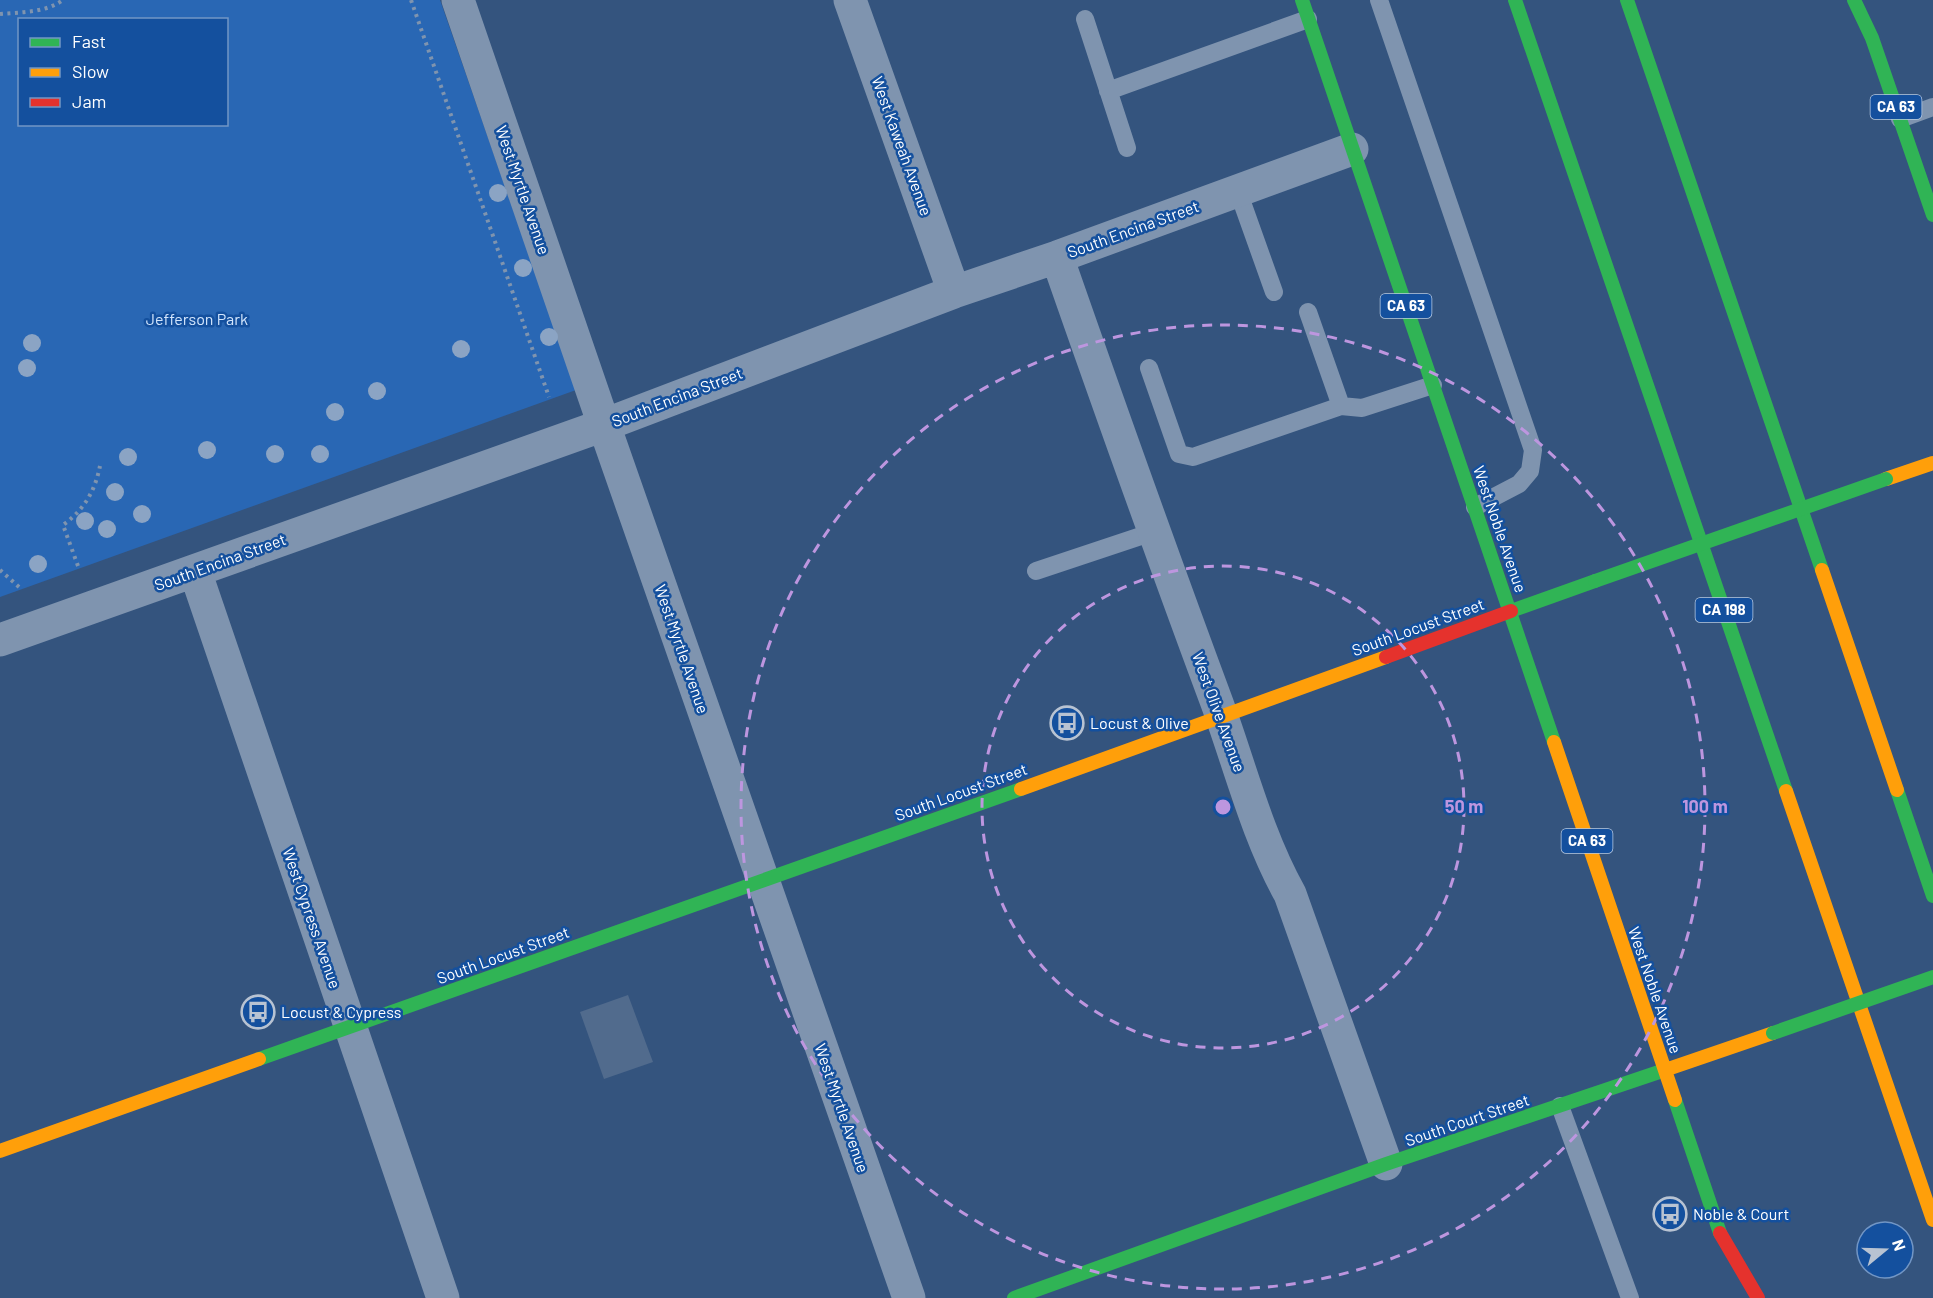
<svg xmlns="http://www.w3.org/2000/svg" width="1933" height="1298" font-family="Barlow,sans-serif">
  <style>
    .green { fill: #2967b4; fill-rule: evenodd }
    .building { fill: #516b8d }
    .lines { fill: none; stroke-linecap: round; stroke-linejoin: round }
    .path { stroke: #7f94af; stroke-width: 4; stroke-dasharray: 3 4.5; stroke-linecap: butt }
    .lane { stroke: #7f94af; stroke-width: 18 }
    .street { stroke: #7f94af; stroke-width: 33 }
    .fast { stroke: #30b455; stroke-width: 14 }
    .slow { stroke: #ff9f0a; stroke-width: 14 }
    .jam { stroke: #e5322d; stroke-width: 14 }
    .fast-bridge { stroke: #30b455; stroke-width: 14 }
    .tree { fill: #8ba4c4 }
    .ring { fill: none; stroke: #bd96df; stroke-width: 3; stroke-dasharray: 10 8 }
    .labels { text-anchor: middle; stroke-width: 5; stroke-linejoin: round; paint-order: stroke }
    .shield { fill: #14509e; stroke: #b8cae2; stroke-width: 1.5 }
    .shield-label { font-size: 15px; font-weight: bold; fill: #fff }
    .street-label { font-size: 16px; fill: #fff; stroke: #14509e }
    .park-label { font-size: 16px; fill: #d3e6fd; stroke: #14509e }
    .poi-label { font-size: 16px; fill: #fff; stroke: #14509e; text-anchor: start }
    .centre { fill: #bd96df; stroke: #14509e; stroke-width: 3 }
    .ring-label { font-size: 18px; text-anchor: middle; font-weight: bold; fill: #bd96df; stroke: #14509e; stroke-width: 5; stroke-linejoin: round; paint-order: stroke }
  </style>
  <rect width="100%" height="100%" fill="#34547e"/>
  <path class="green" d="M 0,0 L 440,0 L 576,390 L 0,597 ZM 20,20 L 226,20 L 226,124 L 20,124 Z"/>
  <path class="building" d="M 628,995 L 653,1062 L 604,1079 L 580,1012 Z"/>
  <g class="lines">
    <path class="path" d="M 411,0 L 549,397
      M 0,14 C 21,12 45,13 63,0
      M 78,566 L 63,525 C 84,510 95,491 100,466
      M 0,570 L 19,587"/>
    <path class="lane" d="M 1379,0 L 1533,450 L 1530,471 L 1519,484 L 1475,507
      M 1085,19 L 1127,148
      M 1108,91 L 1308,19
      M 1900,119 L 1933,107
      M 1238,191 L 1274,292
      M 1308,312 L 1341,406 L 1362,408 L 1433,385
      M 1149,368 L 1179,454 L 1193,457 L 1341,406
      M 1036,571 L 1153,532
      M 1560,1106 L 1630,1298"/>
    <path class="street" d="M 458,0 L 604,425 L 909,1298
      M 850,0 L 954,292
      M 1057,257 C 1109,406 1162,555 1217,703 C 1240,766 1257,835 1290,894 L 1386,1164
      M 195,571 L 443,1298
      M 0,640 L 604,425 L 954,292 L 1057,257 L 1352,149"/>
    <path class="fast" d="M 1302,0 L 1554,742
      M 1515,0 L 1786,791
      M 1627,0 L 1822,570
      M 1854,0 L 1872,38 L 1933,215
      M 1511,611 L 1595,581
      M 1897,790 L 1933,896
      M 259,1059 L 1021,789
      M 1675,1100 L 1720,1233
      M 1014,1298 L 1386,1164 L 1665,1070"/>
    <path class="slow" d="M 1886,479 L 1933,463
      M 1822,570 L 1897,790
      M 1554,742 L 1675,1100
      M 1021,789 L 1386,657
      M 1786,791 L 1933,1220
      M 1665,1070 L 1773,1033
      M 0,1151 L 259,1059"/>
    <path class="jam" d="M 1386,657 L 1511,611
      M 1720,1233 L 1758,1298"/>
    <path class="fast-bridge" d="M 1595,581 L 1886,479
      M 1773,1033 L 1933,977"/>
  </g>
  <g class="tree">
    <circle cx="498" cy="193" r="9"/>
    <circle cx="523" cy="268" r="9"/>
    <circle cx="549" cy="337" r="9"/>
    <circle cx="32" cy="343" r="9"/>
    <circle cx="461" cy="349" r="9"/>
    <circle cx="27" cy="368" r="9"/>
    <circle cx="377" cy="391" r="9"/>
    <circle cx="335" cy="412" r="9"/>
    <circle cx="207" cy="450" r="9"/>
    <circle cx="275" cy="454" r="9"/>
    <circle cx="320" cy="454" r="9"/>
    <circle cx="128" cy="457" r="9"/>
    <circle cx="115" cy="492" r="9"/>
    <circle cx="142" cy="514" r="9"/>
    <circle cx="85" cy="521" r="9"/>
    <circle cx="107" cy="529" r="9"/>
    <circle cx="38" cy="564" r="9"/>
  </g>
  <g class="ring">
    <circle cx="1223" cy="807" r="241"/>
    <circle cx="1223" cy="807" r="482"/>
  </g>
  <defs>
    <g id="bus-ring" transform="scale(1.725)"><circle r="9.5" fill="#14509e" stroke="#b8c3d2" stroke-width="1.5"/><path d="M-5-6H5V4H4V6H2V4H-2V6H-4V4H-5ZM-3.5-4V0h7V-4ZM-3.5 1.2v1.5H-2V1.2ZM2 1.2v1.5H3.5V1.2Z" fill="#b8c3d2"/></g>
  </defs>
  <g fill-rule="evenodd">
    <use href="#bus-ring" x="1067" y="723"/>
    <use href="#bus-ring" x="258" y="1012"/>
    <use href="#bus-ring" x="1670" y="1214"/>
  </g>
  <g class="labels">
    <g class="shield">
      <rect x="1870.5" y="95" width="51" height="24" rx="4.5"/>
      <rect x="1380.5" y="294" width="51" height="24" rx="4.5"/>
      <rect x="1695.5" y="598" width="57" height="24" rx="4.5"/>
      <rect x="1561.5" y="829" width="51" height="24" rx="4.5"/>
    </g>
    <g class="shield-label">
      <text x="1896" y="112">CA 63</text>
      <text x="1406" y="311">CA 63</text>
      <text x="1724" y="615">CA 198</text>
      <text x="1587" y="846">CA 63</text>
    </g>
    <g class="street-label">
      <text transform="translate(902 146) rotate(70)" y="6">West Kaweah Avenue</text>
      <text transform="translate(523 190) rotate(71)" y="6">West Myrtle Avenue</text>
      <text transform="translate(1133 229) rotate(-20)" y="6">South Encina Street</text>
      <text transform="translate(677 397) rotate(-21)" y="6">South Encina Street</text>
      <text transform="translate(1500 529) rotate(71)" y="6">West Noble Avenue</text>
      <text transform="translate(220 562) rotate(-20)" y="6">South Encina Street</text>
      <text transform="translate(1418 627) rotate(-20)" y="6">South Locust Street</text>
      <text transform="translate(682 649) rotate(71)" y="6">West Myrtle Avenue</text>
      <text transform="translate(1219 712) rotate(70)" y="6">West Olive Avenue</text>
      <text transform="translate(961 792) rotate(-20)" y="6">South Locust Street</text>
      <text transform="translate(312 918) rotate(71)" y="6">West Cypress Avenue</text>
      <text transform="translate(503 955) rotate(-20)" y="6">South Locust Street</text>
      <text transform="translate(1655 990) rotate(71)" y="6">West Noble Avenue</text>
      <text transform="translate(842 1108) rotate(71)" y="6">West Myrtle Avenue</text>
      <text transform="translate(1467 1120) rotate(-19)" y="6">South Court Street</text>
    </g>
    <g class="park-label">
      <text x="197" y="325">Jefferson Park</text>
    </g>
    <g class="poi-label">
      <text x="1090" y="729">Locust &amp; Olive</text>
      <text x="281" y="1018">Locust &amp; Cypress</text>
      <text x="1693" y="1220">Noble &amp; Court</text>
    </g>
  </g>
  <circle cx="1223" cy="807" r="9" class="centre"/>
  <g class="ring-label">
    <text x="1464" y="813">50 m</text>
    <text x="1705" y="813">100 m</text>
  </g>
  <rect x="18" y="18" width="210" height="108" fill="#14509e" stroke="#7296c5" stroke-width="1.5"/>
  <rect x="30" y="38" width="30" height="9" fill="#30b455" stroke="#7296c5" stroke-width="1.5"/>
  <text x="72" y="48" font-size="18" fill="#ffffff">Fast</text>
  <rect x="30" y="68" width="30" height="9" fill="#ff9f0a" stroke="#7296c5" stroke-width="1.5"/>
  <text x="72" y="78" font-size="18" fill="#ffffff">Slow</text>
  <rect x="30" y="98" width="30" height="9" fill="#e5322d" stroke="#7296c5" stroke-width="1.5"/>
  <text x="72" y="108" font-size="18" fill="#ffffff">Jam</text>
  <g transform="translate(1885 1250) rotate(71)"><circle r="28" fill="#14509e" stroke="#7296c5" stroke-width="1.5"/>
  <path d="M0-4.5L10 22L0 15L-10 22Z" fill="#b8c3d2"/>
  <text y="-9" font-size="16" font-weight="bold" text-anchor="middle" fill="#ffffff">N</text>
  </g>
</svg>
